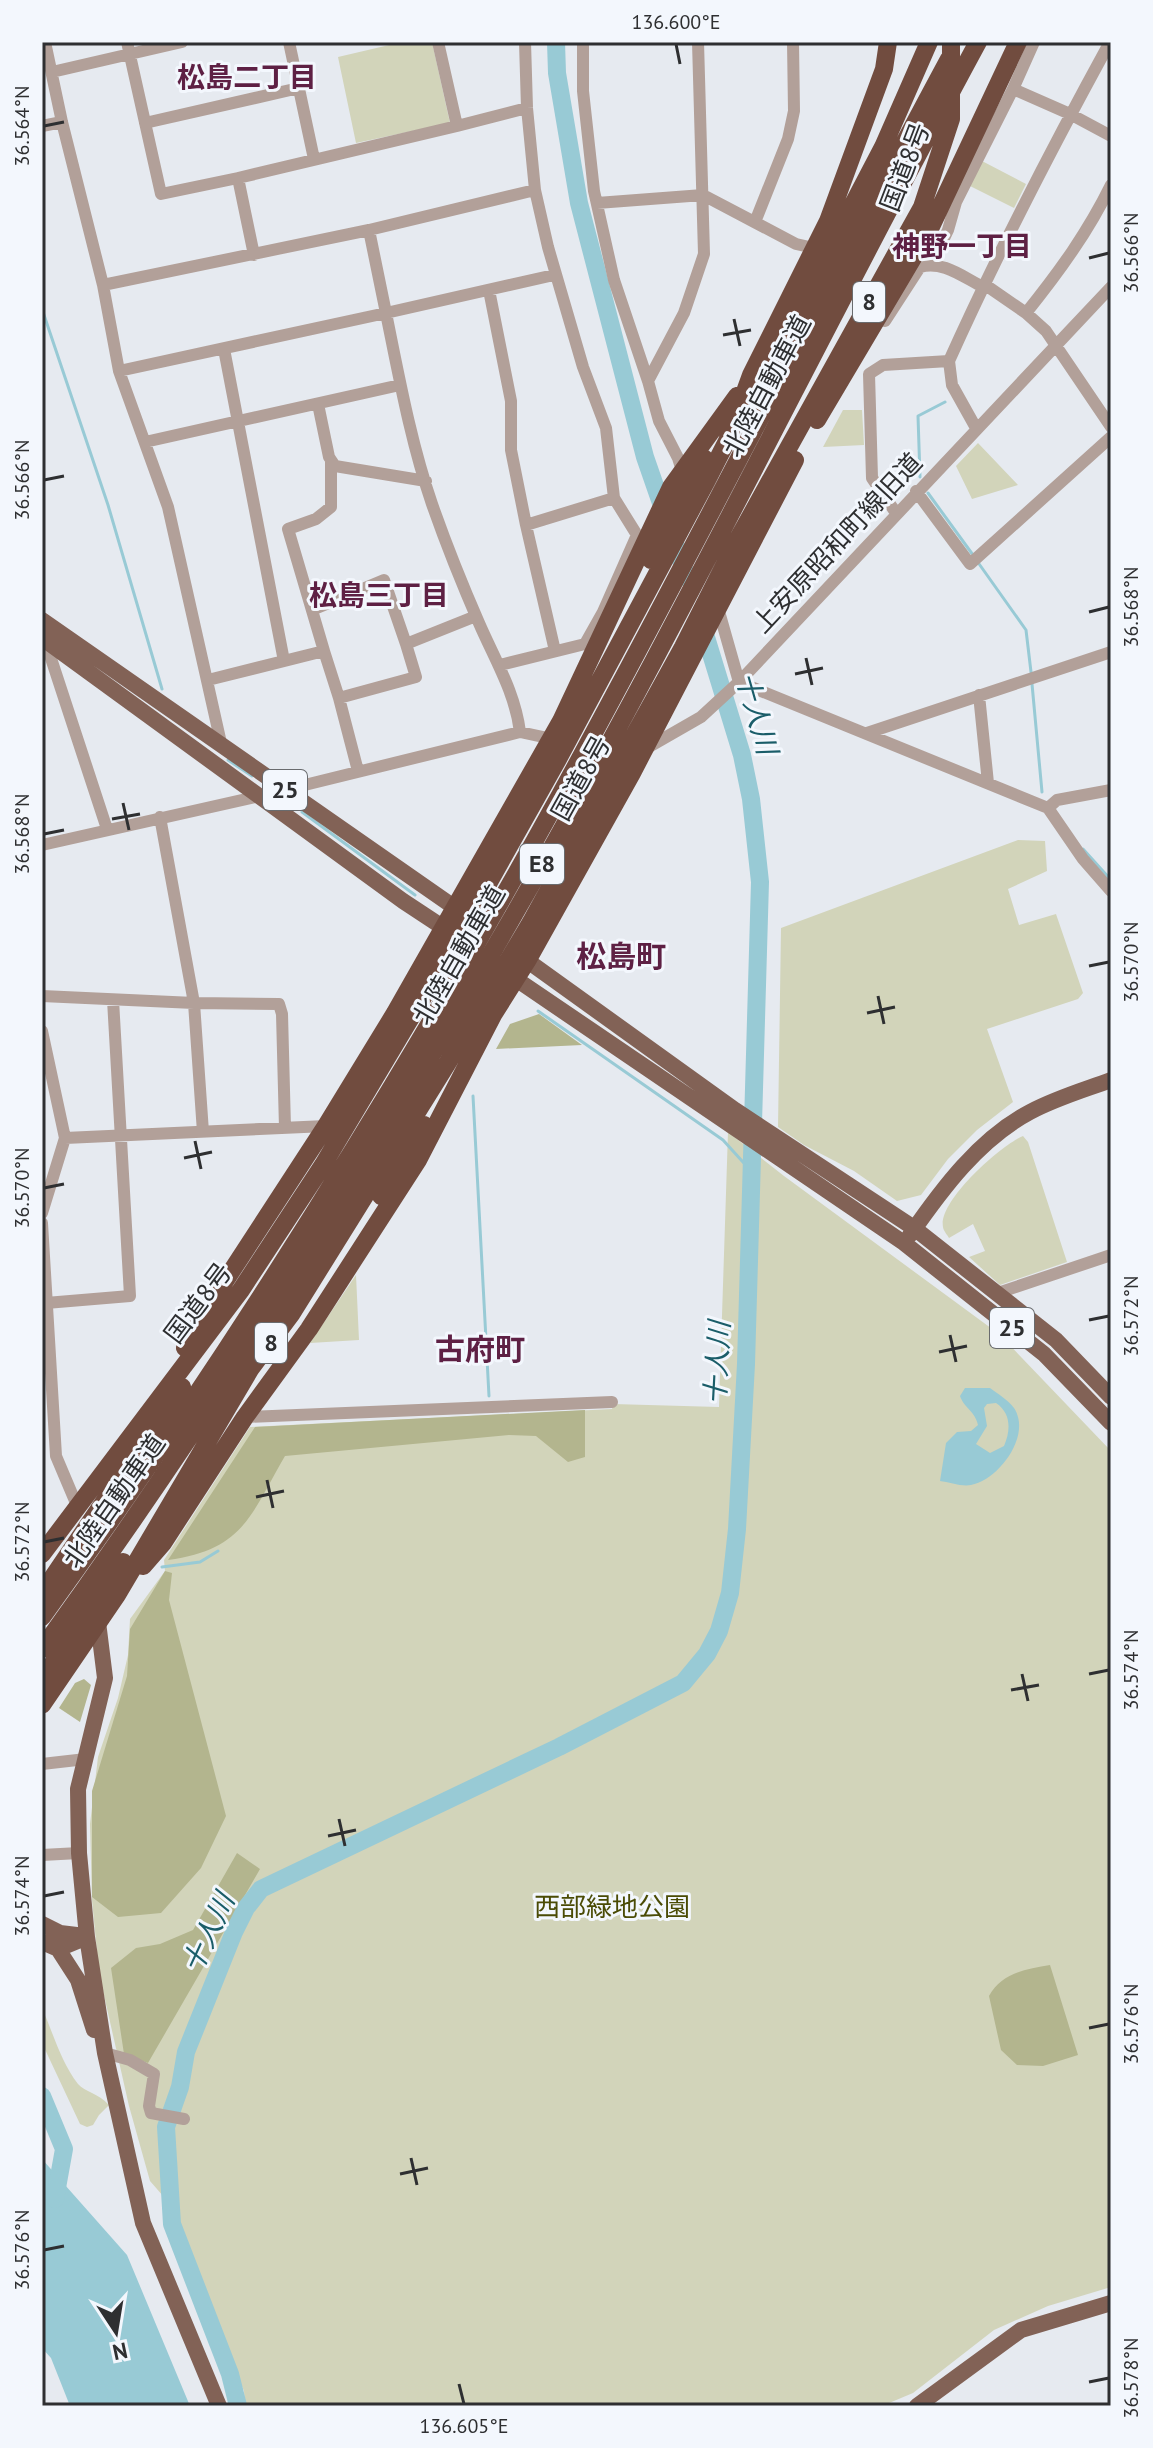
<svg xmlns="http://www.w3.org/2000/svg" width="1153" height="2448" font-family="'PT Sans','Noto Sans JP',sans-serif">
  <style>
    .green { fill: #d2d4ba }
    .forest { fill: #b3b58e }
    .water { fill: #98cad5; fill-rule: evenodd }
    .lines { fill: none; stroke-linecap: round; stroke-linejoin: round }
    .stream { stroke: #98cad5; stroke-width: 3 }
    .river { stroke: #98cad5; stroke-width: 18 }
    .minor { stroke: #b2a099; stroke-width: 12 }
    .major { stroke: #826256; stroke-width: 16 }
    .highway { stroke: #714c3f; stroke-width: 18 }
    .ticks { fill: none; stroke: #2e2f31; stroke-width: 3 }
    .labels { text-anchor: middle; stroke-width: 6; stroke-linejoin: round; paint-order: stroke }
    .shield { fill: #f3f7fd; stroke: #696b6e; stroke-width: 2 }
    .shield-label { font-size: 24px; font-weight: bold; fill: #2e2f31 }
    .street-label { font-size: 26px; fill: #2e2f31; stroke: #f3f7fd }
    .park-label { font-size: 26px; fill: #4a4b05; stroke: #f3f7fd }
    .neighbourhood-label { font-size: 28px; font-weight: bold; fill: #5e2044; stroke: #f3f7fd }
    .water-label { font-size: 28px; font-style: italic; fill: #1a5d69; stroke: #f3f7fd }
    .quarter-label { font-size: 30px; font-weight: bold; fill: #5e2044; stroke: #f3f7fd }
    .neatline { fill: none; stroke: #2e2f31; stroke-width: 3 }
    .ticks-label { font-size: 20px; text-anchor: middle; fill: #2e2f31 }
  </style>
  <rect width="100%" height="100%" fill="#e6eaf0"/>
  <path class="green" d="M 402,42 L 432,42 L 450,123 L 356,143 L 338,57 Z
    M 982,161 L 1026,184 L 1014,208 L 968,185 Z
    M 843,410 L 862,410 L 864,445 L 823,447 Z
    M 978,443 L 1018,485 L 972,499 L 956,466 Z
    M 1018,840 L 1045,841 L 1047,871 L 1008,889 L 1019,925 L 1056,914 L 1083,993 L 1078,999 L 987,1029 L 1013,1102 L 977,1130 L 948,1159 L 921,1195 L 897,1201 L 854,1171 L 804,1145 L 778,1127 L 781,928 Z
    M 728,1132 L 784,1176 L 999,1334 L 1111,1451 L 1111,2287 L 1048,2306 L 994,2330 L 913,2393 L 882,2406 L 245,2406 L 244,2391 L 216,2326 L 187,2249 L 177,2212 L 150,2181 L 129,2106 L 99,1973 L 92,1900 L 90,1824 L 98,1757 L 118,1698 L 128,1655 L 130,1619 L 165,1571 L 164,1560 L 250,1427 L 612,1409 L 613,1404 L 719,1407 Z
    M 1023,1136 L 1028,1142 L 1067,1262 L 1000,1285 L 969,1257 L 985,1251 L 973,1224 L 949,1238 C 948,1236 943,1230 943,1227 C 938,1201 1001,1145 1023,1136 Z
    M 356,1275 L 359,1340 L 310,1343 Z
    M 42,2008 C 53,2033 61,2062 78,2084 C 85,2092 98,2093 109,2105 L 99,2115 L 93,2125 L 87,2127 L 80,2124 L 42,2043 Z"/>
  <path class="forest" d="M 539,1014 L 582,1045 L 496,1049 L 510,1024 Z
    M 585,1410 L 585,1457 L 568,1462 L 536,1436 L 509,1435 L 285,1456 C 251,1514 244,1550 168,1560 L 255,1427 Z
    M 165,1571 L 172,1573 L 169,1600 L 226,1816 L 201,1868 L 161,1913 L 118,1917 L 92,1897 L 92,1791 L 127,1676 L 130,1629 Z
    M 84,1679 L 91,1685 L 80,1722 L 59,1708 L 75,1683 Z
    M 237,1853 L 260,1869 L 148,2063 L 124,2054 L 111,1968 L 136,1948 L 160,1944 L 193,1930 Z
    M 1050,1965 L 1078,2055 L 1043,2066 L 1017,2065 L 1001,2050 L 989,1996 C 1002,1973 1026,1969 1050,1965 Z"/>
  <path class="water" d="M 965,1388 L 990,1388 C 998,1394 1008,1400 1014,1408 C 1032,1435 999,1480 971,1485 C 962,1487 949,1482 940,1481 L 946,1443 L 957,1432 L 971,1431 L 978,1425 C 975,1411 964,1408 960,1396 ZM 996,1403 C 1011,1413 1011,1430 1004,1446 L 990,1453 L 976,1444 L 987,1426 L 984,1408 L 987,1404 Z
    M 42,2159 L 127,2255 L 190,2406 L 70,2406 L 51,2358 L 42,2348 Z"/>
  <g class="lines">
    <path class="stream" d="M 42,309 L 108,505 L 162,689
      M 920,477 L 918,416 L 945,402
      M 928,493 L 973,555
      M 977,561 L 1026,630 L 1031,672
      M 1032,684 L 1042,792
      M 228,760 L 252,776
      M 302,812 L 415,895
      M 1083,849 L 1111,880
      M 538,1011 L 723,1140 L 752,1172
      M 473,1096 L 489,1396
      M 162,1567 L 200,1562 L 218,1551"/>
    <path class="river" d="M 556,42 L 557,73 L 579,203 L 645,457 L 687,578
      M 42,2096 L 64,2149 L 55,2199
      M 238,2406 L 230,2374 L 172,2224 L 166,2127 L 180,2087 L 186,2052 L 234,1932 L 246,1908 L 261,1889 L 559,1747 L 683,1683 L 707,1654 L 719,1631 L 730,1593 L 737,1529 L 746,1364 L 760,882 L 751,799 L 742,755 L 701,621"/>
    <path class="minor" d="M 45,42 L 62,122 L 103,285 L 369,230 L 535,190
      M 127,42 L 161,194 L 238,178 L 254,255
      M 289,42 L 314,159
      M 438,42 L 457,126 L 527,108
      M 583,42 L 583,91 L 594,191 L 614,280 L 648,381 L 659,421 L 678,458 L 683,474
      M 52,72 L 182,42
      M 1013,89 L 1034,42
      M 145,123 L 299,88
      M 42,126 L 62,122
      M 238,178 L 457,126
      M 597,203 L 703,195 L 796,244 L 814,248
      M 755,222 L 788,139 L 794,111 L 793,42
      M 369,230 L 386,313 L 554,275
      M 939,249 L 948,230 L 956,202 L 1013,89 L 1070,114 L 1111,136
      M 984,284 L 1026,313 L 1046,331 L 1111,427
      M 103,285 L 119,371 L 386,313 C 399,377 411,443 432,504 C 446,544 462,584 479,623 C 495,660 515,692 520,732
      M 489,290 L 511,401 L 511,450 L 526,525 L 614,498
      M 1026,313 C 1059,272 1088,232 1111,185
      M 885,321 L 920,267 C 942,260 963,277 983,287
      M 224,349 L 284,661
      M 949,361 L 952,385 L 976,428
      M 119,371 L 168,507 L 221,743
      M 648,381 L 684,313 L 704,254 L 698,42
      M 318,404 L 329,457 L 335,466 L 426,481
      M 145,442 L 400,385
      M 916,491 L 970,564 L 1111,437
      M 896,513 L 872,478 L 869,374 L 883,365 L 949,361 C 998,252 1053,146 1110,42
      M 526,525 L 555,651
      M 718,608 L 739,682
      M 312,610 L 384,580 L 406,644
      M 45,640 L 107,829
      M 324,651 L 288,529 L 316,519 L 331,507 L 331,460
      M 500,665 L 585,644 L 603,612 L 637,535 L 614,498 L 606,428 L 583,367 L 548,247 L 535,190 L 527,108 L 525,42
      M 208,680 L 324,651 L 339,698 L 416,677 L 406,644 L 476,616
      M 739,682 L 1048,808 L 1083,859 L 1111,891
      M 979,695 L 988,783
      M 339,698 L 358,771
      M 867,733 L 1111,652
      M 647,748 L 701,717 L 739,682 L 1111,287
      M 1048,808 L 1057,800 L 1111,790
      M 160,817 L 194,1003 L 203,1132
      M 42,845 L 260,796 L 520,732 L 557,740
      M 42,996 L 194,1003 L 279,1004 L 282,1014 L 285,1128
      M 42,1031 L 65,1138 L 42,1213
      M 65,1138 L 326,1126
      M 42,1223 L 56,1456 L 78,1508
      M 998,1293 L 1111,1255
      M 46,1303 L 130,1296 L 113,1000
      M 245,1417 L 612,1402
      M 42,1764 L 86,1759
      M 42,1855 L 79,1853
      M 105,2053 L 130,2060 L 154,2074 L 149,2106 L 151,2113 L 184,2119"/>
    <path class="major" d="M 42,620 L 464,914
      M 42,638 L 403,901 L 453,934
      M 518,954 L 735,1110 L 914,1228 L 1056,1340 L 1111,1397
      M 507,973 L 904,1243 L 1044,1354 L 1111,1423
      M 910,1235 C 942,1189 979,1139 1030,1112 C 1056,1098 1084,1090 1111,1080
      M 98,1622 L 105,1678 L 78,1789 L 79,1853 L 87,1937 L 105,2053 L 143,2223 L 219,2406
      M 42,1924 L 60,1933 L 85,1936
      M 42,1942 L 58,1949 L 87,1937
      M 58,1949 L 78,1980 L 94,2030
      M 917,2406 L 1021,2330 L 1111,2303"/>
    <path class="highway" d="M 769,365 L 883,147 L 929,42
      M 817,420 L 929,231 L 1018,42
      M 651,560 L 705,459
      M 381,1196 L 424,1125
      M 185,1348 L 212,1301 L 326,1126 L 395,1013 L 561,721 L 671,487 L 737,396
      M 42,1554 L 241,1290 L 323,1165 L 447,957 L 558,759 L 706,482 L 727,441 L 751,375 L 828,221 L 884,69 L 888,42
      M 143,1566 L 163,1543 L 245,1417 L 309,1329 L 418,1160 L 493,1015 L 527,961 L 632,773 L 795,460
      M 42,1593 L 182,1387
      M 42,1617 C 231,1355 403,1080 559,797 C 693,553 817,304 949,59
      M 42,1649 C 210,1416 364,1174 508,925 C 674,637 819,335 978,42
      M 42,1679 L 123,1562
      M 42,1705 L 117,1595 L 251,1368 L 292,1313 L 447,1064 L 531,922 L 683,647 L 734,546 L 922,207 L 951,119 L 951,42"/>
  </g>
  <path class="ticks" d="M 676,44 L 680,64M 44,126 L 64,122M 1089,258 L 1109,253M 734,319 L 740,346M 723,335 L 751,330M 44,480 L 64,476M 1089,612 L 1109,607M 806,658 L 812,685M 795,674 L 823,668M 123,803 L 129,830M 112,819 L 140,814M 44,834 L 64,830M 1089,966 L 1109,962M 878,996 L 884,1024M 867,1013 L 895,1007M 195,1141 L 201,1169M 184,1158 L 212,1152M 44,1188 L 64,1184M 1089,1320 L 1109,1316M 950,1335 L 956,1362M 939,1352 L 967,1346M 267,1480 L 273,1508M 256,1497 L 284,1491M 44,1542 L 64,1538M 1022,1674 L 1028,1701M 1089,1674 L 1109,1670M 1011,1690 L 1039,1685M 339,1819 L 345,1846M 328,1836 L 356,1830M 44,1896 L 64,1892M 1089,2028 L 1109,2024M 411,2158 L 417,2185M 400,2174 L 428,2168M 44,2250 L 64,2246M 1089,2382 L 1109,2378M 459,2384 L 464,2404"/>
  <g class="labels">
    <g class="shield">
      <rect x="853" y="282" width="32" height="40" rx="6"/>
      <rect x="263" y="770" width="44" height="40" rx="6"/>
      <rect x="520" y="844" width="44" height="40" rx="6"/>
      <rect x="990" y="1308" width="44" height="40" rx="6"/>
      <rect x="255" y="1323" width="32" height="40" rx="6"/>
    </g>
    <g class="shield-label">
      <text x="869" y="310">8</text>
      <text x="285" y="798">25</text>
      <text x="542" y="872">E8</text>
      <text x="1012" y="1336">25</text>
      <text x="271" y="1351">8</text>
    </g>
    <g class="street-label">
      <text transform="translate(905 167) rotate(-69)" y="9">国道8号</text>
      <text transform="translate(767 386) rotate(-62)" y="9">北陸自動車道</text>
      <text transform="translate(837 543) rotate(-47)" y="9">上安原昭和町線旧道</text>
      <text transform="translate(581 778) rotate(-61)" y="9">国道8号</text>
      <text transform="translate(459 955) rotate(-60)" y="9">北陸自動車道</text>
      <text transform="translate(198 1303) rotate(-53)" y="9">国道8号</text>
      <text transform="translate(114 1501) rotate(-55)" y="9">北陸自動車道</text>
    </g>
    <g class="park-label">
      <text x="612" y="1916">西部緑地公園</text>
    </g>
    <g class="neighbourhood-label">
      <text x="247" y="87">松島二丁目</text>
      <text x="962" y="256">神野一丁目</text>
      <text x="379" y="605">松島三丁目</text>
    </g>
    <g class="water-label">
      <text transform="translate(757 713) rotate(74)" y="10">十人川</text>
      <text transform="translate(717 1363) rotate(-87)" y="10">十人川</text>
      <text transform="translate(208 1933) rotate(-65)" y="10">十人川</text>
    </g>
    <g class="quarter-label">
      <text x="621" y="967">松島町</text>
      <text x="480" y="1360">古府町</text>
    </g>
  </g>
  <rect width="1153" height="2448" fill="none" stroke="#f3f7fd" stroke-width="88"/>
  <g transform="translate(116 2332) rotate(168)" stroke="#f3f7fd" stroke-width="6" paint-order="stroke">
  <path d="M0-6L14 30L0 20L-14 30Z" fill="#2e2f31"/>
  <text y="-12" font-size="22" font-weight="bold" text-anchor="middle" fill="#2e2f31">N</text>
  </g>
  <rect x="44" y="44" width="1065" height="2360" class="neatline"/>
  <g class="ticks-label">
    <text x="676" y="29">136.600°E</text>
    <text transform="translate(22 126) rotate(-90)" y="7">36.564°N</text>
    <text transform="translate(1131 253) rotate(-90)" y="7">36.566°N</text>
    <text transform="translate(22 480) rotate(-90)" y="7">36.566°N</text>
    <text transform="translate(1131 607) rotate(-90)" y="7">36.568°N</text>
    <text transform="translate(22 834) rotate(-90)" y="7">36.568°N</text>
    <text transform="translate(1131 962) rotate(-90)" y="7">36.570°N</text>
    <text transform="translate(22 1188) rotate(-90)" y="7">36.570°N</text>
    <text transform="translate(1131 1316) rotate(-90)" y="7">36.572°N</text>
    <text transform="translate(22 1542) rotate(-90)" y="7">36.572°N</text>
    <text transform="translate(1131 1670) rotate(-90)" y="7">36.574°N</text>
    <text transform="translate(22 1896) rotate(-90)" y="7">36.574°N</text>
    <text transform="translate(1131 2024) rotate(-90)" y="7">36.576°N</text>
    <text transform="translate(22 2250) rotate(-90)" y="7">36.576°N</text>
    <text transform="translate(1131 2378) rotate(-90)" y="7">36.578°N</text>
    <text x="464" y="2433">136.605°E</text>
  </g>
</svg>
